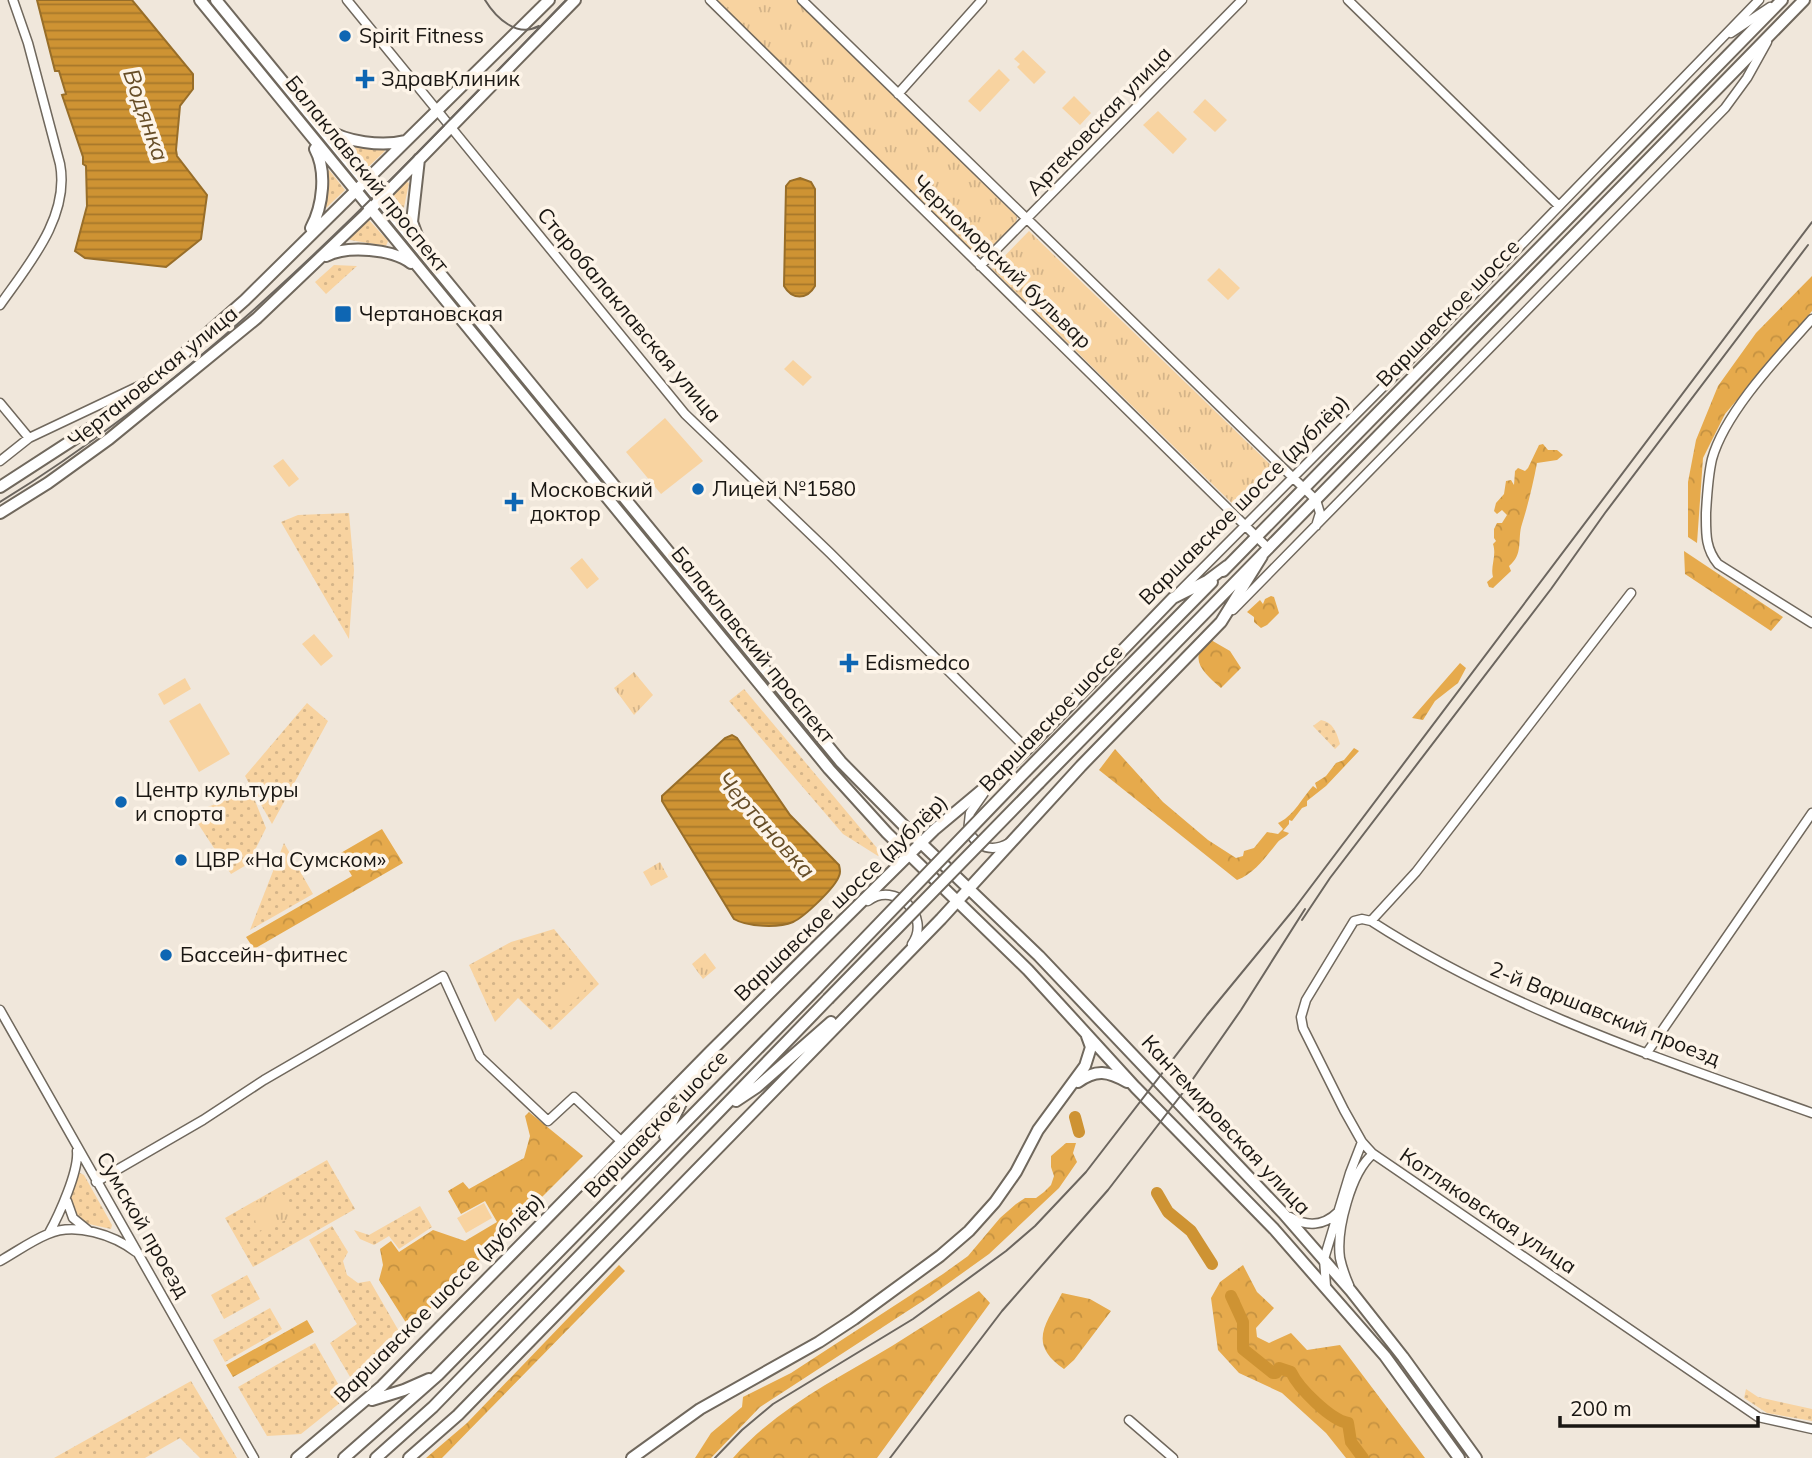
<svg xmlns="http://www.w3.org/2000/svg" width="1812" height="1458" font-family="Mulish,sans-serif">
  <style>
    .grass { fill: url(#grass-dots) }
    .forest { fill: url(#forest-crowns) }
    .park { fill: url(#park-tufts) }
    .garden { fill: #f8d3a0 }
    .water { fill: url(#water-rules); stroke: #986e29; stroke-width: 2 }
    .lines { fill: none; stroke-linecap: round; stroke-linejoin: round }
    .river { stroke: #ce9333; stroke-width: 12 }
    .minor-casing { stroke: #70685d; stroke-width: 11 }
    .major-casing { stroke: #70685d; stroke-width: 14 }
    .minor { stroke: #fff; stroke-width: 8 }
    .major { stroke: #fff; stroke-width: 10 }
    .tram { stroke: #6c665f; stroke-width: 2 }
    .rail { stroke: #6c665f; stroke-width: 2 }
    .major-bridge-casing { stroke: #70685d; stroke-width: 14; stroke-linecap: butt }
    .major-bridge { stroke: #fff; stroke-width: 10 }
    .poi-dot { fill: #0e66b3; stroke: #fdf4e8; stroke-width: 2.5 }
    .labels { text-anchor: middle; stroke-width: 7; stroke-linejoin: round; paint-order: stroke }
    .poi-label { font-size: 21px; fill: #191612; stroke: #fdf4e8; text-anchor: start }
    .street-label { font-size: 21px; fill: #191612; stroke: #fdf4e8 }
    .water-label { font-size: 23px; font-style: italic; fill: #674e28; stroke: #fdf4e8 }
  </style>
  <defs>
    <pattern id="grass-dots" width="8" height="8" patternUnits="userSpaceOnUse" patternTransform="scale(1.75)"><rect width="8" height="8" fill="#f8d3a0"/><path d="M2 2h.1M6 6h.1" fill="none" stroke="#d4b489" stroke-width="1.8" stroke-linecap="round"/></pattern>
    <pattern id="forest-crowns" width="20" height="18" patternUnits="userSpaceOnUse" patternTransform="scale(1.75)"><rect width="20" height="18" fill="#e6aa4c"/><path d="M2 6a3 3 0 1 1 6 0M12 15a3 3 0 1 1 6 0" fill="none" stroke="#c59241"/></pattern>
    <pattern id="park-tufts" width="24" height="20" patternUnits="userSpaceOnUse" patternTransform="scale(1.75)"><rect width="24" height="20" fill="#f8d3a0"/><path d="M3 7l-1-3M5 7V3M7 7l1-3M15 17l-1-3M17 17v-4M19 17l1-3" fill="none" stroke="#d4b489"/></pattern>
    <pattern id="water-rules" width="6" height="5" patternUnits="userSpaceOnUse" patternTransform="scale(1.75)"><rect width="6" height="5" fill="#ce9333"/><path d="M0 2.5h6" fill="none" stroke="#a6772a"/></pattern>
  </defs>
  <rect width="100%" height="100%" fill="#f0e7db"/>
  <path class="grass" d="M 346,143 L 383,149 L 385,151 L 366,169 L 363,169 L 344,146 Z
    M 329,170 L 345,190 L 326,208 L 324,207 L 326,171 Z
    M 405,181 L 409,183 L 402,217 L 388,200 Z
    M 368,219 L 388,241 L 386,246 L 350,240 L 350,237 Z
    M 334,265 L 357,266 L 326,294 L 315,282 Z
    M 349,513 L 354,570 L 349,639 L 281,522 L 298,515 Z
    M 744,689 L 882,854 L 878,856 L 843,834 L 729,701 Z
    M 307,703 L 328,721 L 272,824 L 245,776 Z
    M 1321,720 C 1333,722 1337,733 1340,744 L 1335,749 L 1313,726 Z
    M 251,791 L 266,828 L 248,864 L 231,874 L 191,813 Z
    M 284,843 L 313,894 L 250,930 Z
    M 554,929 L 599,984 L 551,1030 L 518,998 L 495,1022 L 469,965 L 511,942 Z
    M 327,1160 L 355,1209 L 253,1267 L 225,1218 Z
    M 80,1173 L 84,1175 L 112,1225 L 111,1229 L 80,1222 L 69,1206 L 77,1175 Z
    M 420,1206 L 432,1227 L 399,1249 L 389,1236 L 374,1245 L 360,1239 L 354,1230 L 369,1235 Z
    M 332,1226 L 348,1252 L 343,1261 L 347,1275 L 358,1283 L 370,1281 L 404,1340 L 356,1387 L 330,1343 L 357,1324 L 309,1240 Z
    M 247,1275 L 260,1299 L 224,1319 L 211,1295 Z
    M 270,1308 L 282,1329 L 225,1362 L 213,1340 Z
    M 315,1343 L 346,1398 L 301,1434 L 267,1436 L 238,1387 Z
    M 191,1381 L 237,1458 L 200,1458 L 180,1438 L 145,1458 L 54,1458 Z
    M 1746,1389 L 1758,1397 L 1812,1409 L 1812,1421 L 1767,1413 L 1744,1398 Z"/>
  <path class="forest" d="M 1812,276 L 1812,311 L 1725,414 L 1703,458 L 1697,543 L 1688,537 L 1688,482 L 1696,440 L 1718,386 L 1756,333 Z
    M 1543,444 L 1548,450 L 1557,450 L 1563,455 L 1557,460 L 1537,463 C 1533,484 1528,505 1522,524 C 1517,539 1524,554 1509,566 L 1511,571 L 1493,588 L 1489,587 L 1487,582 L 1493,577 C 1490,566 1497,556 1493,544 L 1496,541 L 1494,538 L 1494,529 L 1497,523 L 1502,523 L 1507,515 L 1502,510 L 1497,514 L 1494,511 L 1496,503 L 1504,494 L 1506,481 L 1511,480 L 1514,485 L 1515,471 L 1518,468 L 1525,471 L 1528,468 L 1539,445 Z
    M 1684,551 L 1783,617 L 1771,631 L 1685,574 Z
    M 1271,596 L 1274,597 L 1279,613 L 1267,625 L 1261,628 L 1254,622 L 1254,617 L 1247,612 L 1260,600 L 1263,604 L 1265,599 Z
    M 1211,640 L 1230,651 L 1241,668 L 1221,688 C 1205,674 1185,658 1211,640 Z
    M 1460,663 L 1466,668 L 1458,683 L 1435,701 L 1423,720 L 1412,718 Z
    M 1354,748 L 1359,751 L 1326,786 L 1307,801 L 1307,806 L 1302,808 L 1292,821 L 1289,820 L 1289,824 L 1283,831 L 1289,833 C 1285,838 1281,838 1277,843 C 1265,858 1254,874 1237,880 L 1099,770 L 1115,749 L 1163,802 L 1208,840 L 1236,858 L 1243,856 L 1244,851 L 1254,848 L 1267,832 L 1278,834 L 1283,829 L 1278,823 L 1280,822 C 1294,815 1302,798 1313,786 L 1317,789 L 1315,783 L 1326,776 L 1336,763 L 1344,760 Z
    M 382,829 L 403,863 L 254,949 L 246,937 L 352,876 L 339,854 Z
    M 529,1112 L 583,1156 L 410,1329 L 379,1280 L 383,1265 L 380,1249 L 391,1241 L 399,1252 L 433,1230 L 465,1241 L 497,1222 L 485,1201 L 461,1214 L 448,1191 L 463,1182 L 469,1189 L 524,1158 L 530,1136 L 525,1116 Z
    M 1066,1143 L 1076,1143 L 1073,1153 L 1077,1162 L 1059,1188 L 989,1254 L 929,1297 L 760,1407 L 711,1458 L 695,1458 L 711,1433 L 742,1407 L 743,1397 L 791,1373 L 943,1274 L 968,1256 L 1000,1218 L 1016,1204 L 1025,1198 L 1036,1198 L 1044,1192 L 1051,1185 L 1054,1176 L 1051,1167 L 1051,1156 Z
    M 619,1265 L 625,1271 L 442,1458 L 426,1458 L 467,1423 Z
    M 1243,1265 L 1257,1292 L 1274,1308 L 1256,1328 L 1257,1337 L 1269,1343 L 1291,1333 L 1307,1350 L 1340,1345 L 1425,1458 L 1346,1458 L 1326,1433 L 1282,1393 L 1239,1373 L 1218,1350 L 1211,1298 L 1220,1282 Z
    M 979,1291 L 990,1303 L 877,1458 L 733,1458 C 777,1408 835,1380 892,1346 C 921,1328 950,1309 979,1291 Z
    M 1062,1293 L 1090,1299 L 1111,1311 L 1074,1360 L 1064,1369 C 1027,1343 1046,1325 1062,1293 Z
    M 307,1320 L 314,1332 L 233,1377 L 226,1365 Z"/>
  <path class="park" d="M 713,0 L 796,0 L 1017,217 L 1016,222 L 983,255 L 975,257 Z
    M 1029,231 L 1280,474 L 1242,513 L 992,269 Z
    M 634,672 L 653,695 L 634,715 L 614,688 Z
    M 660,862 L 668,877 L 651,886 L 643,872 Z
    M 705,953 L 716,968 L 703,979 L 692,964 Z
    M 280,1189 L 295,1216 L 257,1233 L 253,1203 Z"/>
  <path class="garden" d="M 1023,50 L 1046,72 L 1034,84 L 1017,67 L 1020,64 L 1014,59 Z
    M 999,69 L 1010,80 L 980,112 L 968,101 Z
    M 1074,96 L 1091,113 L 1080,125 L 1062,108 Z
    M 1205,99 L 1227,120 L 1215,132 L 1193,112 Z
    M 1158,111 L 1187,139 L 1173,154 L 1143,125 Z
    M 1219,268 L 1240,288 L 1228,300 L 1207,280 Z
    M 793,360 L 812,377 L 803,386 L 784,369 Z
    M 665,418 L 703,461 L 661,494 L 626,452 Z
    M 283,459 L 299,479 L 289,487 L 273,466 Z
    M 582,558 L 599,579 L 587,589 L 570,568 Z
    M 314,634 L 333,656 L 321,666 L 302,644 Z
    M 185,678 L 191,689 L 164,705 L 158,694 Z
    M 200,703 L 230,754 L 199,772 L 169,721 Z
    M 576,975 L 588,987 L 567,1008 L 555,996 Z
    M 484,1203 L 492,1218 L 466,1233 L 457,1218 Z"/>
  <path class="water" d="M 37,0 L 132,0 L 193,74 L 193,89 L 180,106 L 176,150 L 177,156 L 207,195 L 201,239 L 166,267 L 85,258 L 75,251 L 87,206 L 86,166 L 83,164 L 83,157 L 62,95 L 66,94 L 59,71 L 55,71 Z
    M 800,178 L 811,182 L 815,189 L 815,286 C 807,300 792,300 784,286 L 786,186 L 790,181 Z
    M 732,735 L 737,738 L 790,815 L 839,865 C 840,870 841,872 839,876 C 835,888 804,917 793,922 C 779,928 747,927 734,919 L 662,801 L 662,796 L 725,738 Z"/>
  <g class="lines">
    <path class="river" d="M 1075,1117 L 1079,1132
      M 1157,1193 L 1168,1212 L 1191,1231 L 1212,1264
      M 1231,1296 L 1243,1322 L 1243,1349 L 1273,1373 L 1276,1373 L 1279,1368 L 1291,1372 C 1299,1389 1331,1420 1348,1423 L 1351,1442 L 1363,1458"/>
    <g class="minor-casing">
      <path id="minor" d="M 347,0 L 685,414 L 830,553 L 1027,749
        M 710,0 L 1269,549
        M 802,0 L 1316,500 L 1320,513 L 1316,526
        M 1348,0 L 1559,206
        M 1731,33 L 1770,7
        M 898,94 L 982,0
        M 980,266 L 1242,0
        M 0,305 C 28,265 70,217 60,164 L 28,43 L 13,0
        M 1812,319 C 1779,356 1725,412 1712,459 C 1708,476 1707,495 1706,513 C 1706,533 1705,548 1718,564 L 1812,623
        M 0,403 L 29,438
        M 0,461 L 29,438 L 141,385
        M 1178,593 L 1397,373 L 1759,0
        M 1233,610 L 1725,108 L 1747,78 L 1767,42
        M 984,793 L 970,813 L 968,831 C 978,847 991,853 1009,843
        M 868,901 C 895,880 932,916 912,944
        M 1371,921 L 1416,872 L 1631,593
        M 0,1010 L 254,1458
        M 1646,1054 L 1812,813
        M 1812,1113 C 1661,1059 1507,1009 1371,921 L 1362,919 L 1354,921 L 1306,1000 L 1301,1017 L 1303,1028 L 1344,1110 L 1362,1142 L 1372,1153 L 1758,1417 L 1812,1429
        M 96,1182 L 203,1120 L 264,1080 L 443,976 L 480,1057 L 548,1121 L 574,1097 L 621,1141
        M 67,1201 L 73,1218 L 89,1231
        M 1290,1217 C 1307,1227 1324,1226 1338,1212
        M 49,1233 C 59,1215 79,1171 77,1151
        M 0,1261 C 16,1252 31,1241 48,1234 C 75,1222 114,1235 136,1252
        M 1349,1285 C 1345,1276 1342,1267 1340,1258 C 1336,1230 1351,1172 1373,1154
        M 1326,1286 L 1324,1259 L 1350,1173 L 1362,1142
        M 1129,1420 L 1173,1458"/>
    </g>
    <g class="major-casing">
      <path id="major" d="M 200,0 L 829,769 L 887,833 L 1028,970 L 1135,1087 L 1274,1229 L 1385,1356 L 1459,1458
        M 216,0 L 841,762 L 921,843 L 1039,956 L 1283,1213 L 1351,1291 L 1403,1357 L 1476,1458
        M 326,129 C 346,142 382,147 405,141
        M 419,159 L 412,222 L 419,241
        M 311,228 C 323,206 327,171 315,149
        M 326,256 C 348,245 392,249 411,263
        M 0,487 L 88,430 L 177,360 L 245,300 L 549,0
        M 0,513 L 48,483 L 109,439 L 257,318 L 365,215 L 575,0
        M 1223,571 L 1782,0
        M 1026,771 L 1212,582
        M 1039,783 L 1804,0
        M 1078,1082 C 1096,1069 1108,1071 1127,1082
        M 736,1101 L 757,1087 L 831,1022
        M 665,1136 L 696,1072
        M 372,1400 L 404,1390 L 429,1379
        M 297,1458 L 382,1386 L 710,1052 L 934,830 L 995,779 L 1027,749 L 1173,598 L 1207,581 L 1227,566
        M 344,1458 L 438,1375 L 817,988
        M 376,1458 L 433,1407 L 828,999
        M 409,1458 L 458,1415 L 941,919 L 1081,766 L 1221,622 L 1262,556
        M 632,1458 L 700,1409 L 819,1342 L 854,1319 L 940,1256 L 969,1231 L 995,1202 L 1016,1172 L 1038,1130 L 1085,1066 L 1091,1047 L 1087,1036"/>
    </g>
    <use href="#minor" class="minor"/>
    <use href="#major" class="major"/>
    <path class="tram" d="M 485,0 C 496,18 517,38 539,26
      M 0,502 C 216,370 391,180 566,0"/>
    <path class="rail" d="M 1302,920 L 1330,878 L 1551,589 L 1605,513 L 1808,245
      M 715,1458 L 742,1430 L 773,1404 L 913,1319 L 1006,1251 L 1035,1226 L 1086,1172 L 1207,1015 L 1294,909 L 1812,222
      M 890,1458 L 1002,1311 L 1108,1190 L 1188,1086 L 1241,1010 L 1305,909"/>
    <g class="major-bridge-casing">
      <path id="major-bridge" d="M 817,988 L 1026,771
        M 828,999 L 1039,783"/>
    </g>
    <use href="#major-bridge" class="major-bridge"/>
  </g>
  <g class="poi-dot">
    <circle cx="345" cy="36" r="7"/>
    <path d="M361.5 68.5h7v7h7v7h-7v7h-7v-7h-7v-7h7z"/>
    <rect x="334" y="305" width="18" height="18" rx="3.5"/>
    <circle cx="698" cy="489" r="7"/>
    <path d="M510.5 491.5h7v7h7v7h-7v7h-7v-7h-7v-7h7z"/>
    <path d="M845.5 652.5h7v7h7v7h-7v7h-7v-7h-7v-7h7z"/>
    <circle cx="121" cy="802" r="7"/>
    <circle cx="181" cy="860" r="7"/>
    <circle cx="166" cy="955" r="7"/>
  </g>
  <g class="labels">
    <g class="poi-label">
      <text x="359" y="43">Spirit Fitness</text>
      <text x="381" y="86">ЗдравКлиник</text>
      <text x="359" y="321">Чертановская</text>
      <text x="712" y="496">Лицей №1580</text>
      <text x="530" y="497">Московский<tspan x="530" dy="24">доктор</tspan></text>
      <text x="865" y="670">Edismedco</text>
      <text x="135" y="797">Центр культуры<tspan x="135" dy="24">и спорта</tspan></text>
      <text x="195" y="867">ЦВР «На Сумском»</text>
      <text x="180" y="962">Бассейн-фитнес</text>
    </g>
    <g class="street-label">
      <text transform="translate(1099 121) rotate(-46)" y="7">Артековская улица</text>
      <text transform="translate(367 174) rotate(51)" y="7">Балаклавский проспект</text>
      <text transform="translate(1002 262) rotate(44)" y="7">Черноморский бульвар</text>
      <text transform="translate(1448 313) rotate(-46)" y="7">Варшавское шоссе</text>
      <text transform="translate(629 315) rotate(50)" y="7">Старобалаклавская улица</text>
      <text transform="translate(153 377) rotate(-39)" y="7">Чертановская улица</text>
      <text transform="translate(1244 500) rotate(-45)" y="7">Варшавское шоссе (дублёр)</text>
      <text transform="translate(753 645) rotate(51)" y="7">Балаклавский проспект</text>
      <text transform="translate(1051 718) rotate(-46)" y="7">Варшавское шоссе</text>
      <text transform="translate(841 898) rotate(-44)" y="7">Варшавское шоссе (дублёр)</text>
      <text transform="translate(1605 1014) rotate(22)" y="7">2-й Варшавский проезд</text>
      <text transform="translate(656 1124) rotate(-46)" y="7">Варшавское шоссе</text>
      <text transform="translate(1226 1125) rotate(47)" y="7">Кантемировская улица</text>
      <text transform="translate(1488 1211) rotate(34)" y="7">Котляковская улица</text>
      <text transform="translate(143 1225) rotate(60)" y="7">Сумской проезд</text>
      <text transform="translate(439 1298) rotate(-45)" y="7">Варшавское шоссе (дублёр)</text>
    </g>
    <g class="water-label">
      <text transform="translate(146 115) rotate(71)" y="8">Водянка</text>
      <text transform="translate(766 825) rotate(48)" y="8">Чертановка</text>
    </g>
  </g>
  <path d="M1560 1416v10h198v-10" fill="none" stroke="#191612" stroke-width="3.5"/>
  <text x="1570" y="1416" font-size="21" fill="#191612" stroke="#fdf4e8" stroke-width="5" paint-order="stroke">200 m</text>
</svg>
